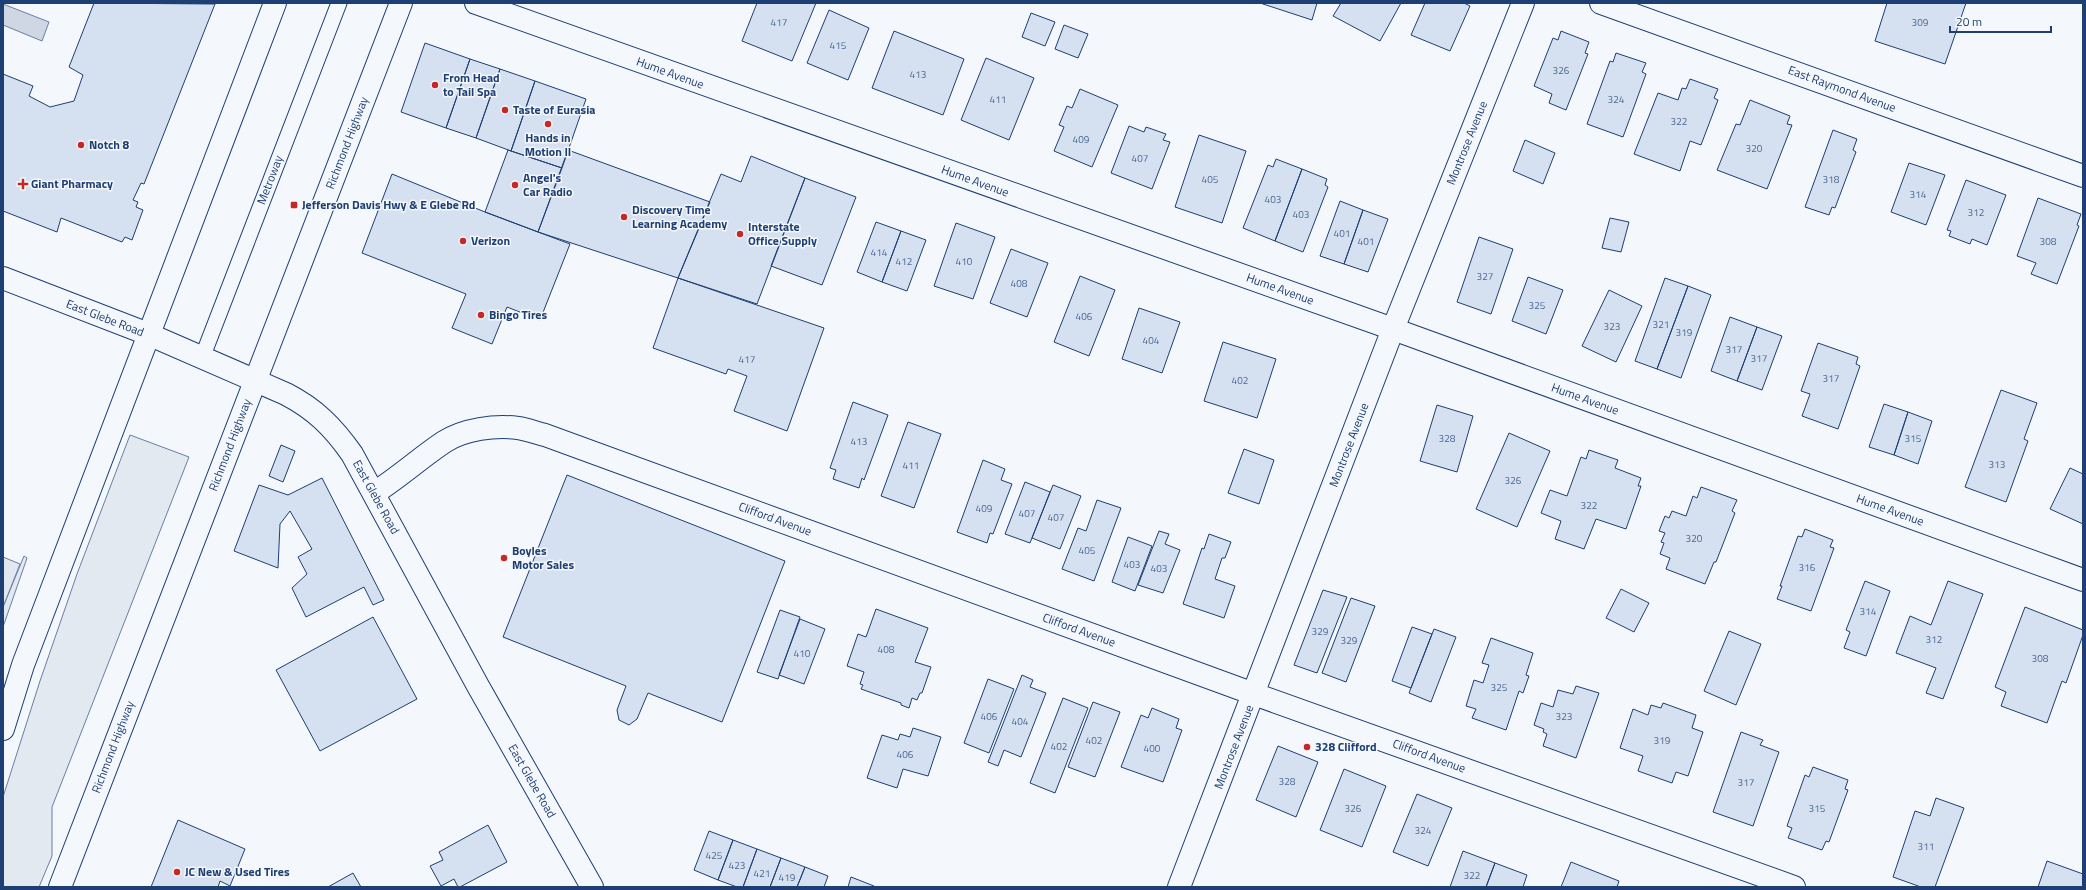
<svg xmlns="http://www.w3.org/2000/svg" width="2086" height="890" font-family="'Titillium Web',sans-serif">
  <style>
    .green { fill: #e3e9f0; stroke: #687fa3 }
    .parking { fill: #e3e8f0; stroke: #687fa3 }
    .water { fill: #cfd7e4; stroke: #687fa3 }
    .building { fill: #d5e0f0; stroke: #1d3f73 }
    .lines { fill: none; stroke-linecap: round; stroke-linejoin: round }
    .service-casing { stroke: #1d3f73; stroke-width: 17 }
    .minor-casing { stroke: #1d3f73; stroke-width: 24 }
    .tertiary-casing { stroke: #1d3f73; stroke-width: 24 }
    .secondary-casing { stroke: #1d3f73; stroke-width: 24 }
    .trunk-casing { stroke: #1d3f73; stroke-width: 24 }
    .service { stroke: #f4f7fb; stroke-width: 15 }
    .minor { stroke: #f4f7fb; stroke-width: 22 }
    .tertiary { stroke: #f4f7fb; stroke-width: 22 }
    .secondary { stroke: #f4f7fb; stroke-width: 22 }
    .trunk { stroke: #f4f7fb; stroke-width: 22 }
    .poi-dot { fill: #c62828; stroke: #f4f7fb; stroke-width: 1.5 }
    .labels { text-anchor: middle; stroke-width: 3; stroke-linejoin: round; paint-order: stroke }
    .number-label { font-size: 10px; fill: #4b6792 }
    .street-label { font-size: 12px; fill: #1d3f73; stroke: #f4f7fb }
    .poi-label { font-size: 12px; font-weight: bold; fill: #1d3f73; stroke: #f4f7fb; text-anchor: start }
  </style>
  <rect width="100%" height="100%" fill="#f4f7fb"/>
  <path class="green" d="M 130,435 L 189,457 L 52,807 L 52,856 L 39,887 L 3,887 L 3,797 L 40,681 L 77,574 Z
    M 24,556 L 27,558 L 3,627 L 3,607 Z"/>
  <path class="parking" d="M 3,557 L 20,564 L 3,607 Z"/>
  <path class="water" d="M 3,4 L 49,22 L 42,41 L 3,25 Z"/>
  <path class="building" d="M 94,3 L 215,4 L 144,184 L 141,183 L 133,200 L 138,202 L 136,207 L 143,210 L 132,240 L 125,237 L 122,242 L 61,218 L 57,232 L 3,211 L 3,74 L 33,86 L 29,96 L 50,107 L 74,101 L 83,75 L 69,67 Z
    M 757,3 L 816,3 L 792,61 L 742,41 Z
    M 1260,3 L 1317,3 L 1312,20 Z
    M 1341,3 L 1401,3 L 1380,41 L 1333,16 Z
    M 1425,3 L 1464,3 L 1470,6 L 1450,51 L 1411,35 Z
    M 1887,3 L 1966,3 L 1945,64 L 1875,41 Z
    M 829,10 L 869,28 L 848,80 L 807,63 Z
    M 1031,13 L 1055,22 L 1045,46 L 1022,37 Z
    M 1064,25 L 1088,34 L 1078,58 L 1055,49 Z
    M 894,31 L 964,59 L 943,115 L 872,88 Z
    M 1561,31 L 1589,42 L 1585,53 L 1588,54 L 1566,110 L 1549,103 L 1552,94 L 1534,86 L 1553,38 L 1558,40 Z
    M 425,43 L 470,59 L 446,128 L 401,112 Z
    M 1616,53 L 1646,63 L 1642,72 L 1646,74 L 1623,137 L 1587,124 L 1610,61 L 1613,62 Z
    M 986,58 L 1034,78 L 1009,140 L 961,120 Z
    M 470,59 L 500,69 L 476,138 L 446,128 Z
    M 500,69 L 535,81 L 511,151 L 476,138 Z
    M 1690,79 L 1718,89 L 1714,98 L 1718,100 L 1701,145 L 1690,141 L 1680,171 L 1634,154 L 1658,93 L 1678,100 L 1682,88 L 1686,89 Z
    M 535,81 L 586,99 L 562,168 L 511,151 Z
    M 1080,89 L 1118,105 L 1092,167 L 1054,151 L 1064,127 L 1059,125 L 1067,106 L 1072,108 Z
    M 1750,100 L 1790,116 L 1787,124 L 1792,125 L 1767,189 L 1717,170 L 1736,124 L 1740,125 Z
    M 1129,126 L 1144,132 L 1146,127 L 1166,134 L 1163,140 L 1170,142 L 1152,189 L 1111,173 Z
    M 1833,130 L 1857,139 L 1853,150 L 1856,152 L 1835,208 L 1832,207 L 1829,215 L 1805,207 Z
    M 1199,135 L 1246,151 L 1222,223 L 1175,207 Z
    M 1525,140 L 1555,153 L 1543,184 L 1513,171 Z
    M 508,150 L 562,168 L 538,232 L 485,212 Z
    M 568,150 L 710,202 L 678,278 L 538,232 Z
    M 751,156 L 805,178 L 757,304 L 678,278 L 721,174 L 741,182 Z
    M 1276,159 L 1302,169 L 1275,241 L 1243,228 L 1268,165 L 1273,167 Z
    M 1909,163 L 1945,175 L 1926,225 L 1891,212 Z
    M 1302,169 L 1327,179 L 1325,185 L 1328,187 L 1303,252 L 1275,241 Z
    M 392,174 L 485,212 L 570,244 L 540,320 L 507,307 L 492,344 L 452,328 L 466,294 L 362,253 Z
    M 805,178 L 856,197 L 822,285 L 771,266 Z
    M 1966,180 L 2006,195 L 1987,245 L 1972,239 L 1970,244 L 1949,236 L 1951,231 L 1947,230 Z
    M 2038,198 L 2081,214 L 2077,225 L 2079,226 L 2057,284 L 2031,274 L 2036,263 L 2017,256 Z
    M 1340,201 L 1363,210 L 1344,264 L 1320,256 Z
    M 1363,210 L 1388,219 L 1368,272 L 1344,264 Z
    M 1610,218 L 1629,222 L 1621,252 L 1602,248 Z
    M 876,222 L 901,231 L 882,282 L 857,272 Z
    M 956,223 L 995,237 L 973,299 L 934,286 Z
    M 901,231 L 926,240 L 907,291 L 882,282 Z
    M 1479,237 L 1513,249 L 1491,314 L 1457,302 Z
    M 1011,249 L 1048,263 L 1027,317 L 990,303 Z
    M 1080,276 L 1115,290 L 1089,356 L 1054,342 Z
    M 1528,277 L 1563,290 L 1546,334 L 1512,321 Z
    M 678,278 L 824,328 L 787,431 L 734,411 L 747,376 L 728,369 L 726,374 L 653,348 Z
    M 1665,278 L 1688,286 L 1657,369 L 1635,361 Z
    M 1688,286 L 1711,295 L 1681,378 L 1657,369 Z
    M 1609,290 L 1642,306 L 1616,362 L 1582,346 Z
    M 1139,308 L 1180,322 L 1162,373 L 1122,359 Z
    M 1730,317 L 1757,327 L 1737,381 L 1711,371 Z
    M 1757,327 L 1782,336 L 1762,390 L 1737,381 Z
    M 1223,342 L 1276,359 L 1257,418 L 1204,401 Z
    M 1818,343 L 1858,357 L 1856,364 L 1860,366 L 1838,429 L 1802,416 L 1810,394 L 1801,391 Z
    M 2001,390 L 2037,403 L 2024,439 L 2028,441 L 2006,502 L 1965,487 Z
    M 853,402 L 888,415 L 864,480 L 862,478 L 859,488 L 833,479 L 836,470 L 830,468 Z
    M 1884,404 L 1908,412 L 1894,455 L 1869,447 Z
    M 1437,405 L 1473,416 L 1457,472 L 1420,461 Z
    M 1908,412 L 1932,421 L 1918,464 L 1894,455 Z
    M 908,422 L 941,434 L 914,508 L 881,496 Z
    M 1509,433 L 1550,451 L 1517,527 L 1476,509 Z
    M 281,445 L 295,451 L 283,482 L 269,476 Z
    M 1244,449 L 1274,460 L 1259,504 L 1228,493 Z
    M 1589,450 L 1618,460 L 1615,468 L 1641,478 L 1638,486 L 1641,486 L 1626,529 L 1596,519 L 1584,549 L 1555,539 L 1561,521 L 1541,513 L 1550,490 L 1567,496 L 1581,457 L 1586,459 Z
    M 983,460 L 1005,469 L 1001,480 L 1012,484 L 993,534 L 990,533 L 987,543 L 957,532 Z
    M 2070,468 L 2083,474 L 2083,524 L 2050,509 Z
    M 567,475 L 785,561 L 722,722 L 648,693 L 637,719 L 629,725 L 619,720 L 617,710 L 626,686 L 503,637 Z
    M 322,478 L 384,600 L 373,605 L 364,587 L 306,617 L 292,588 L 307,574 L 298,557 L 312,549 L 290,511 L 280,524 L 278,568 L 234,551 L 259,485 L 288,495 Z
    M 1025,482 L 1050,492 L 1030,543 L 1005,534 Z
    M 1053,485 L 1081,496 L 1060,549 L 1032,538 Z
    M 1701,487 L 1737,500 L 1732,511 L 1735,513 L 1716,562 L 1714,562 L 1705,584 L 1666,569 L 1670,558 L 1660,554 L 1664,543 L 1661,542 L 1665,533 L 1659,531 L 1665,516 L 1669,518 L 1672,511 L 1686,516 L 1693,496 L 1697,498 Z
    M 1097,500 L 1121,508 L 1094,581 L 1062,569 L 1078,528 L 1086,531 Z
    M 1805,529 L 1833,540 L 1830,547 L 1834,548 L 1811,611 L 1777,599 L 1782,586 L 1780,586 L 1798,536 L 1802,537 Z
    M 1159,531 L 1169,534 L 1165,544 L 1180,550 L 1163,593 L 1138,585 Z
    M 1209,534 L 1231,542 L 1225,558 L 1222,558 L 1215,579 L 1235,586 L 1224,618 L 1183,604 L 1202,548 L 1204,549 Z
    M 1128,537 L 1152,546 L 1135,591 L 1112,582 Z
    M 1865,581 L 1890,591 L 1866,656 L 1844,648 L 1850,632 L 1846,630 Z
    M 1948,581 L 1983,594 L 1943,699 L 1926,693 L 1936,668 L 1896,653 L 1910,616 L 1931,625 Z
    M 1621,589 L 1649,603 L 1634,632 L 1606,618 Z
    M 1323,590 L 1347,597 L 1317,673 L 1294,665 Z
    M 1351,598 L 1375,606 L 1346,682 L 1322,673 Z
    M 2025,607 L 2083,630 L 2083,635 L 2066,683 L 2062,681 L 2047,723 L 2001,706 L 2006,692 L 1995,687 Z
    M 876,609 L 928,628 L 915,662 L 931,667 L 922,693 L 920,693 L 917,700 L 912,698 L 909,708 L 901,705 L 901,703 L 861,689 L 863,685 L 860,684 L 864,672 L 847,666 L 858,634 L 866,637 Z
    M 780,610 L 800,617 L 778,679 L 757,672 Z
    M 373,617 L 417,699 L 320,751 L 276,670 Z
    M 800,619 L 825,629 L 804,684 L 779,675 Z
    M 1412,627 L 1432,634 L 1411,688 L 1392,681 Z
    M 1434,629 L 1456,637 L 1431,702 L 1409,693 Z
    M 1729,631 L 1761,644 L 1736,705 L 1704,691 Z
    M 1491,638 L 1533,653 L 1526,675 L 1529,676 L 1523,693 L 1519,691 L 1506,730 L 1472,718 L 1476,709 L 1466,706 L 1474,680 L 1483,683 L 1489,665 L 1482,663 Z
    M 1022,675 L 1033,680 L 1030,687 L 1046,693 L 1021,757 L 1004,750 L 998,766 L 988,762 Z
    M 988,679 L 1014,689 L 989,753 L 964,743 Z
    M 1576,686 L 1599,693 L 1576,758 L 1543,746 L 1547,734 L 1543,732 L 1544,729 L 1534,725 L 1541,703 L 1553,707 L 1558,690 L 1573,694 Z
    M 1063,698 L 1088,708 L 1055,793 L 1030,783 Z
    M 1093,702 L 1120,712 L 1095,777 L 1068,767 Z
    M 1663,703 L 1696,715 L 1692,728 L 1703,732 L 1688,776 L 1676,772 L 1672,783 L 1638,771 L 1643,756 L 1620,748 L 1633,709 L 1648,715 L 1651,705 L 1661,708 Z
    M 1152,708 L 1179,719 L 1176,728 L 1182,730 L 1163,782 L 1121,767 L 1141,715 L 1148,718 Z
    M 913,728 L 941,737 L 928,776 L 903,769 L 897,788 L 867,778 L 882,735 L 898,740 L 900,734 L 910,737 Z
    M 1741,732 L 1763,740 L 1760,745 L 1779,752 L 1753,826 L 1713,812 Z
    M 1278,746 L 1318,762 L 1296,817 L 1256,800 Z
    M 1813,767 L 1848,780 L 1845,789 L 1848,790 L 1829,842 L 1826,841 L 1822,850 L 1788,838 L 1792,828 L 1787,826 L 1805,775 L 1809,777 Z
    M 1344,769 L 1386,786 L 1362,847 L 1320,830 Z
    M 1417,794 L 1452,808 L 1428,866 L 1393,852 Z
    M 1936,798 L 1964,808 L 1935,887 L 1921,887 L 1893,877 L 1915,811 L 1930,816 Z
    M 178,820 L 245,849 L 230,886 L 220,881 L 218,887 L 151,887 Z
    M 488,825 L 507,862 L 460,887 L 458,887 L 454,879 L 441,886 L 430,866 L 443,860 L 439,852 Z
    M 709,831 L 733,840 L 718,880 L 694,870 Z
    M 733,840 L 757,849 L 743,887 L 737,887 L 718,880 Z
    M 757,849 L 781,858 L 770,887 L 743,887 Z
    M 1463,851 L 1495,863 L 1486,887 L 1450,887 Z
    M 781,858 L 805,867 L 797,887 L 770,887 Z
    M 2047,861 L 2083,874 L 2083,887 L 2038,887 Z
    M 1571,862 L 1619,881 L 1617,887 L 1561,887 Z
    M 1495,863 L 1527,875 L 1523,887 L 1486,887 Z
    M 805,867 L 828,876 L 824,887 L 797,887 Z
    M 353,873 L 361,887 L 328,887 Z
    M 851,877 L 874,886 L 874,887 L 848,887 Z"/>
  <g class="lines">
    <g class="service-casing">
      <path id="service" d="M 202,358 L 339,3"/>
    </g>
    <g class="minor-casing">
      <path id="minor" d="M 476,3 L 1393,329 L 2083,580
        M 1601,3 L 2083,176
        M 374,493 C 398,478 420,458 444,442 C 464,429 495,425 518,428 C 527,429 536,433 545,435 L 1254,694 L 1794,887
        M 1179,887 L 1393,329 L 1523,3"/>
    </g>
    <g class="tertiary-casing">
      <path id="tertiary" d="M 3,278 L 148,334"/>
    </g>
    <g class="secondary-casing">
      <path id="secondary" d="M 148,334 L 286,394 C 315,409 333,427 352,454 L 478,686 L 592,887"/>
    </g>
    <g class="trunk-casing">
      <path id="trunk" d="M 3,729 L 23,665 L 275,3
        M 60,887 L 401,3"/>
    </g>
    <use href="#service" class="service"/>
    <use href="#minor" class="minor"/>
    <use href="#tertiary" class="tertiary"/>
    <use href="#secondary" class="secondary"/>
    <use href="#trunk" class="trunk"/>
  </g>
  <g class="poi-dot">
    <circle cx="435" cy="85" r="4"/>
    <circle cx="505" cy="110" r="4"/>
    <circle cx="548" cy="124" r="4"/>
    <circle cx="81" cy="145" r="4"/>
    <path d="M21 178h4v4h4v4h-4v4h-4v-4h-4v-4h4z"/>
    <circle cx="515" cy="185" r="4"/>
    <rect x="290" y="201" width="8" height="8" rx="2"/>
    <circle cx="624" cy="217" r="4"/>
    <circle cx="740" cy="234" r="4"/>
    <circle cx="463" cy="241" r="4"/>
    <circle cx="481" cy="315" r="4"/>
    <circle cx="504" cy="558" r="4"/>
    <circle cx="1307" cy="747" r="4"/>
    <circle cx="177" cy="872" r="4"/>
  </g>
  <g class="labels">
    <g class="number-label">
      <text x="779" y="26">417</text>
      <text x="1920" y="26">309</text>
      <text x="838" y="49">415</text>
      <text x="1561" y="74">326</text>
      <text x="918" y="78">413</text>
      <text x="998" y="103">411</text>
      <text x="1616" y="103">324</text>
      <text x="1679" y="125">322</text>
      <text x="1081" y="143">409</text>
      <text x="1754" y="152">320</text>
      <text x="1140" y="162">407</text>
      <text x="1210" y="183">405</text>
      <text x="1831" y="183">318</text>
      <text x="1918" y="198">314</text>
      <text x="1273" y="203">403</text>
      <text x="1976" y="216">312</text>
      <text x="1301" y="218">403</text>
      <text x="1342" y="237">401</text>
      <text x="1366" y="245">401</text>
      <text x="2048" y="245">308</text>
      <text x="879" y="256">414</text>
      <text x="904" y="265">412</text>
      <text x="964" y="265">410</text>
      <text x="1485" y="280">327</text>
      <text x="1019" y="287">408</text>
      <text x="1537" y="309">325</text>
      <text x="1084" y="320">406</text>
      <text x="1661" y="328">321</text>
      <text x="1612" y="330">323</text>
      <text x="1684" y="336">319</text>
      <text x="1151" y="344">404</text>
      <text x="1734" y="353">317</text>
      <text x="1759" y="362">317</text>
      <text x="747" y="363">417</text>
      <text x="1831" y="382">317</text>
      <text x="1240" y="384">402</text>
      <text x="1447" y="442">328</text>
      <text x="1913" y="442">315</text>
      <text x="859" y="445">413</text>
      <text x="1997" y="468">313</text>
      <text x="911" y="469">411</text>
      <text x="1513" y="484">326</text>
      <text x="1589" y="509">322</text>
      <text x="984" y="512">409</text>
      <text x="1027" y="517">407</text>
      <text x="1056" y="521">407</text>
      <text x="1694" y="542">320</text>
      <text x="1087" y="554">405</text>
      <text x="1132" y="568">403</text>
      <text x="1807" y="571">316</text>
      <text x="1159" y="572">403</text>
      <text x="1868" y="615">314</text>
      <text x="1320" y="635">329</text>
      <text x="1934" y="643">312</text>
      <text x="1349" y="644">329</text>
      <text x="886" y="653">408</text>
      <text x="802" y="657">410</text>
      <text x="2040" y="662">308</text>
      <text x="1499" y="691">325</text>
      <text x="989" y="720">406</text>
      <text x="1564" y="720">323</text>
      <text x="1020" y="725">404</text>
      <text x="1094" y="744">402</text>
      <text x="1662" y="744">319</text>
      <text x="1059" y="750">402</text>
      <text x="1152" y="752">400</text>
      <text x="905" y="758">406</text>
      <text x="1287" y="785">328</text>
      <text x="1746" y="786">317</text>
      <text x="1353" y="812">326</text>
      <text x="1817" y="812">315</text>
      <text x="1423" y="834">324</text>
      <text x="1926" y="850">311</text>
      <text x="714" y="859">425</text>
      <text x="737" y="869">423</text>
      <text x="762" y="877">421</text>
      <text x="1472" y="879">322</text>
      <text x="787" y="881">419</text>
    </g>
    <g class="street-label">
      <text transform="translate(670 73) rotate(20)" y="4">Hume Avenue</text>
      <text transform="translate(1842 89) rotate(20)" y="4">East Raymond Avenue</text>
      <text transform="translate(347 143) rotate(-69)" y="4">Richmond Highway</text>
      <text transform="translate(1467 143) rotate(-68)" y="4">Montrose Avenue</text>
      <text transform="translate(270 180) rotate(-69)" y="4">Metroway</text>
      <text transform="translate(975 181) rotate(20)" y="4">Hume Avenue</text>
      <text transform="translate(1280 289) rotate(20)" y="4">Hume Avenue</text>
      <text transform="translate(105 318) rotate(21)" y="4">East Glebe Road</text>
      <text transform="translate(1585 399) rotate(20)" y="4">Hume Avenue</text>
      <text transform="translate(230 445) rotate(-69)" y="4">Richmond Highway</text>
      <text transform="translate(1349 445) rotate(-69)" y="4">Montrose Avenue</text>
      <text transform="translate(376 497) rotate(61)" y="4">East Glebe Road</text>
      <text transform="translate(1890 510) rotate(20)" y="4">Hume Avenue</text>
      <text transform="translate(775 519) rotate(20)" y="4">Clifford Avenue</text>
      <text transform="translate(1079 630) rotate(20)" y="4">Clifford Avenue</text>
      <text transform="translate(113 747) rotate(-69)" y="4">Richmond Highway</text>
      <text transform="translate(1234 747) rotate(-69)" y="4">Montrose Avenue</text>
      <text transform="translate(1429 756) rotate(20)" y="4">Clifford Avenue</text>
      <text transform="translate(532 781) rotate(60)" y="4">East Glebe Road</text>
    </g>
    <g class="poi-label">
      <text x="443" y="82">From Head<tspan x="443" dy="14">to Tail Spa</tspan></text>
      <text x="513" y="114">Taste of Eurasia</text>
      <text x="548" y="142" text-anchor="middle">Hands in<tspan x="548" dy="14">Motion II</tspan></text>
      <text x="89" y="149">Notch 8</text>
      <text x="523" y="182">Angel's<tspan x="523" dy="14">Car Radio</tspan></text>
      <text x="31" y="188">Giant Pharmacy</text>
      <text x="302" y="209">Jefferson Davis Hwy &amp; E Glebe Rd</text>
      <text x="632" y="214">Discovery Time<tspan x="632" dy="14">Learning Academy</tspan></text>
      <text x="748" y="231">Interstate<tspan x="748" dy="14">Office Supply</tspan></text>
      <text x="471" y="245">Verizon</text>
      <text x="489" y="319">Bingo Tires</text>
      <text x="512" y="555">Boyles<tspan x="512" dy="14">Motor Sales</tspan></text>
      <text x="1315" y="751">328 Clifford</text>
      <text x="185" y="876">JC New &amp; Used Tires</text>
    </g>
  </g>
  <rect width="2086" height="890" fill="none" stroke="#1d3f73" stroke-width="8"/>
  <path d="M1950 26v6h101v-6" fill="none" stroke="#1d3f73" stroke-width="2"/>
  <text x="1956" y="26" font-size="12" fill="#1d3f73" stroke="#f4f7fb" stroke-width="3" paint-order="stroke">20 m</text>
</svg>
